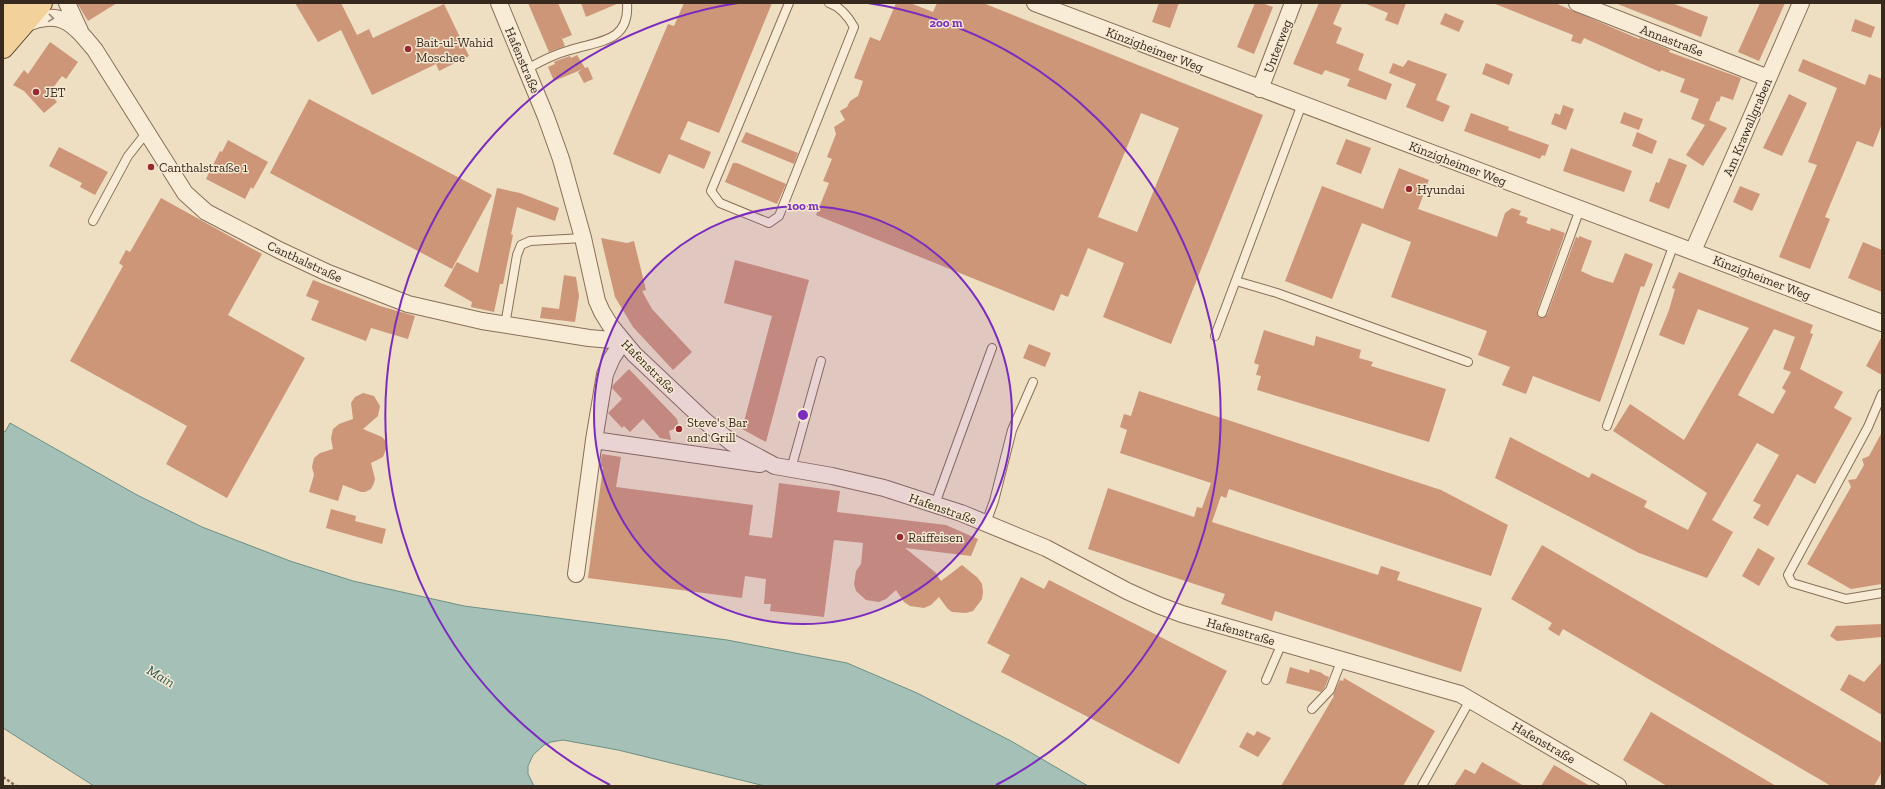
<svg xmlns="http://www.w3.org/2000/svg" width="1885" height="789" font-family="'Zilla Slab',serif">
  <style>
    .water { fill: #a5c1b7; stroke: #6c8f84 }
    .building { fill: #cd9678; fill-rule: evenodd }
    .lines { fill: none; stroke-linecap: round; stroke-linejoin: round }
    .lane-casing { stroke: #886f59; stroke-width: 10 }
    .street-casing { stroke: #886f59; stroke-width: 18 }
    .primary-casing { stroke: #563e2e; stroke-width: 24 }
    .path { stroke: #886f59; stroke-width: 2.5; stroke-dasharray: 3 2; stroke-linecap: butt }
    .lane { stroke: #f9ecd6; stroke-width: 8 }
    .street { stroke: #f9ecd6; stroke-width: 16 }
    .primary { stroke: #f2d19a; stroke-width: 22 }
    .oneway { stroke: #988a7a }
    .ring { fill: none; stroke: #7b2cbf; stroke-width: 2 }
    .poi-dot { fill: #982931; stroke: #f6e9d2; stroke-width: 1.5 }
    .labels { text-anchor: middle; stroke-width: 3; stroke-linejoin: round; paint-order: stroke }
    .street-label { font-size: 13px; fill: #38291e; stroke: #f6e9d2 }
    .poi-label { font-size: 13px; fill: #38291e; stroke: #f6e9d2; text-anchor: start }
    .water-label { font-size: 14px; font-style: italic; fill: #2d5853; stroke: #f6e9d2 }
    .centre { fill: #7b2cbf; stroke: #f6e9d2; stroke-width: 2 }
    .ring-label { font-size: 12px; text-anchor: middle; font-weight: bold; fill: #7b2cbf; stroke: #f6e9d2; stroke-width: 3; stroke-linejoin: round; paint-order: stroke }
  </style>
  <rect width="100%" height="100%" fill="#eedec2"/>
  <path class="water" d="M 10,423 L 137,495 L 202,527 L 290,561 L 353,581 L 464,606 L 727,640 L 847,663 L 917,693 L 1011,741 L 1088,786 L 765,786 L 618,750 L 563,740 L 551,742 L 544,745 L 533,755 L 528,766 L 528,774 L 534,786 L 94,786 L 3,728 L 3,431 L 5,432 Z"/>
  <path class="building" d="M 77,3 L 117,3 L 88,21 Z
    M 295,3 L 341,3 L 357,35 L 369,29 L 373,38 L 444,4 L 469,56 L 439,71 L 436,64 L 372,95 L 341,30 L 318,42 Z
    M 528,3 L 558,3 L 572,35 L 562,39 L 565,46 L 549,52 Z
    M 581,3 L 619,3 L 586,17 Z
    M 684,3 L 772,3 L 719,133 L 688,121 L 680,139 L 711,152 L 704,169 L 669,154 L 660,174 L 613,154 L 668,24 L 674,26 Z
    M 896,3 L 910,3 L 933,12 L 937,3 L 983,3 L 1263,115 L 1171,344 L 1103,317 L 1124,263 L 1088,248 L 1068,297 L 1061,294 L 1054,311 L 816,215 L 829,183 L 823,181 L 832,159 L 827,157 L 836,134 L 834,127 L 845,120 L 840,111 L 847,107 L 850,101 L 858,96 L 863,81 L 854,78 L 870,37 L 880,41 ZM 1141,113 L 1179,128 L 1137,232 L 1098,217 Z
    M 1159,3 L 1179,3 L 1170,28 L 1152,22 Z
    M 1255,3 L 1262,3 L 1273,7 L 1254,54 L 1237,47 Z
    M 1319,3 L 1342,3 L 1333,24 L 1342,28 L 1336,43 L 1364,54 L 1358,70 L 1392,84 L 1386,100 L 1347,86 L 1350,79 L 1325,70 L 1322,75 L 1293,64 Z
    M 1364,3 L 1406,3 L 1398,25 L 1385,20 L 1388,13 Z
    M 1493,3 L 1555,3 L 1639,39 L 1640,38 L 1656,44 L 1670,50 L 1669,52 L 1741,78 L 1733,100 L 1721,96 L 1719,102 L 1717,101 L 1709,120 L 1727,128 L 1703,166 L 1686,155 L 1705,125 L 1691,119 L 1699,99 L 1680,92 L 1685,79 L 1661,70 L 1660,72 L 1584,38 L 1581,44 L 1571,41 L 1573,35 Z
    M 1615,3 L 1672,3 L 1708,17 L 1701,37 Z
    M 1760,3 L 1785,3 L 1759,61 L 1738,52 Z
    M 1445,13 L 1464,21 L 1459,32 L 1440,24 Z
    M 1855,19 L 1875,27 L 1871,38 L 1851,31 Z
    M 50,42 L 78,62 L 66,79 L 62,76 L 49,93 L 57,102 L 44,113 L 24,91 L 13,85 L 24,70 L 28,74 Z
    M 577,55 L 585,68 L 588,67 L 593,79 L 584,83 L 578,72 L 583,69 L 554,81 L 548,67 L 555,64 L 554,62 L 556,61 L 570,56 L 571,58 Z
    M 1803,59 L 1865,85 L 1869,74 L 1882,79 L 1882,124 L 1873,147 L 1857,141 L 1825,217 L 1830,219 L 1810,269 L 1779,257 L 1817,165 L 1808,162 L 1837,88 L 1798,71 Z
    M 1408,60 L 1447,74 L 1436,100 L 1450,106 L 1443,122 L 1406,107 L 1416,84 L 1389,73 L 1393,63 L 1403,67 Z
    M 1486,63 L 1513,74 L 1509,85 L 1482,74 Z
    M 1789,94 L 1807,103 L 1782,156 L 1763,148 Z
    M 309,99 L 492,195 L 452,269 L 270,173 Z
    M 1563,105 L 1574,109 L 1566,130 L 1551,124 L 1555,113 L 1560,115 Z
    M 1624,112 L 1643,119 L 1639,130 L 1620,123 Z
    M 1471,113 L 1509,127 L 1508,130 L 1549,145 L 1545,156 L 1542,155 L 1540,159 L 1464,131 Z
    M 746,132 L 798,153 L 794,164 L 741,142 Z
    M 1637,132 L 1657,141 L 1652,154 L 1632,146 Z
    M 1346,139 L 1371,148 L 1361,174 L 1336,164 Z
    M 228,140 L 268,162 L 253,189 L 251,187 L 245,199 L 206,179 L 220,151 L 222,152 Z
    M 59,147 L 108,172 L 95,195 L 80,187 L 82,183 L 49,166 Z
    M 1571,148 L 1632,171 L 1624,192 L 1563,171 Z
    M 1669,158 L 1687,165 L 1669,209 L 1649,201 L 1656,182 L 1659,183 Z
    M 733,163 L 737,163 L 786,184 L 777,204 L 725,182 Z
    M 1399,168 L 1429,180 L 1418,209 L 1497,237 L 1505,213 L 1512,208 L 1521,211 L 1519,215 L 1528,218 L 1526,223 L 1550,231 L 1551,228 L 1565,233 L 1537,311 L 1537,314 L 1540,318 L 1543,318 L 1547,315 L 1576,237 L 1579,238 L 1579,236 L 1592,241 L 1581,271 L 1594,277 L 1613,283 L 1625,253 L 1653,264 L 1644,287 L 1641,286 L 1600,402 L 1533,376 L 1526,394 L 1502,385 L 1510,367 L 1478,355 L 1487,331 L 1391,297 L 1411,242 L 1362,223 L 1332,299 L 1285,281 L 1322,186 L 1383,209 Z
    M 1740,186 L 1760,194 L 1752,211 L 1733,202 Z
    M 497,188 L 520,193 L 559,208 L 555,221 L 517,207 L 511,234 L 513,235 L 503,284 L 500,284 L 494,312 L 471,307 L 472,302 L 444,286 L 457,262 L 478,273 Z
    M 161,198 L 262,254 L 228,315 L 305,358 L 227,498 L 166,464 L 187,426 L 70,361 L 123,266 L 119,263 L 126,250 L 130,252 Z
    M 601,238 L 627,243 L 634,241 L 646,290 L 642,291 L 652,309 L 692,352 L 673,370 L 633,327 L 615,297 Z
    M 1863,242 L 1882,250 L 1882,292 L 1848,278 Z
    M 735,260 L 809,280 L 766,442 L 742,429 L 772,316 L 724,303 Z
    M 1679,272 L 1813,325 L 1810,333 L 1813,334 L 1800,369 L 1843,392 L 1834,408 L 1852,418 L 1815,484 L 1797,474 L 1768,526 L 1753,518 L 1761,505 L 1753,501 L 1779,455 L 1757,443 L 1712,520 L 1733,532 L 1707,578 L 1639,553 L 1495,478 L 1510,437 L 1589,478 L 1592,473 L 1647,501 L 1644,507 L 1688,530 L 1707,493 L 1613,431 L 1630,404 L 1684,440 L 1749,328 L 1698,309 L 1684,345 L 1659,335 L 1669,310 L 1675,289 L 1672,288 ZM 1774,329 L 1795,337 L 1783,369 L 1791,372 L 1782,388 L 1786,391 L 1773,414 L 1738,395 Z
    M 564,275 L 576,277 L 579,296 L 575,322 L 540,318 L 542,307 L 559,309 Z
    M 313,280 L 380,306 L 415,316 L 408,339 L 371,328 L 366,341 L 311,320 L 319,301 L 306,296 Z
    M 1264,330 L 1314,346 L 1316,336 L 1361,350 L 1359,358 L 1373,362 L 1371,366 L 1446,389 L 1429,442 L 1257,390 L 1261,376 L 1256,375 L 1259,365 L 1254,363 Z
    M 1882,336 L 1882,375 L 1866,366 Z
    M 1029,344 L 1051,353 L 1045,367 L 1023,358 Z
    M 629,369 L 677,419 L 679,427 L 669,431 L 671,440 L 660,438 L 643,419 L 630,432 L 624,426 L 622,428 L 608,413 L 622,399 L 612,388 L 613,385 Z
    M 1139,391 L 1441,490 L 1508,525 L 1491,576 L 1229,489 L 1226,498 L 1221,496 L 1212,522 L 1378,575 L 1381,566 L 1400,572 L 1397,580 L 1482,608 L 1461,672 L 1275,611 L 1272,621 L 1221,604 L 1225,594 L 1088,549 L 1108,488 L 1194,517 L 1197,507 L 1202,508 L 1211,483 L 1120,453 L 1127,430 L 1120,427 L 1124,414 L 1131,416 Z
    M 363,393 L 374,396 L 380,406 L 378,416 L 363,429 L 382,437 L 386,441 L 387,447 L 383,457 L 371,463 L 375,479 L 374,483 L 371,489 L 365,492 L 361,492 L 343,485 L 338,501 L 309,492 L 314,475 L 312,467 L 314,458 L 320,453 L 333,449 L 331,438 L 333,429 L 339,424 L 353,419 L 351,403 L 355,397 Z
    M 1882,432 L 1882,584 L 1851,589 L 1807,564 L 1851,487 L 1848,480 L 1856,479 L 1864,465 L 1862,459 L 1869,456 Z
    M 602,454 L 621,457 L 616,487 L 753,505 L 749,535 L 772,538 L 779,483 L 840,491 L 837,512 L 946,525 L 978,539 L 971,556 L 905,548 L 935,572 L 941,581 L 962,565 L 978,578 L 982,584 L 983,592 L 982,599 L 973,611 L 966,613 L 952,612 L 947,608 L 939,597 L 931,605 L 924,608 L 910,606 L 904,602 L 896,590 L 886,599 L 879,602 L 866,600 L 856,591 L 854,584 L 856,571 L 861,564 L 863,543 L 834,540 L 824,617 L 770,611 L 771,604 L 764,604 L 766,579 L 745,576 L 742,598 L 588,578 L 603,467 L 600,467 Z
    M 331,509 L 356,516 L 355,521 L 386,529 L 382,544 L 326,528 Z
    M 1542,545 L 1882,743 L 1882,772 L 1874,786 L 1831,786 L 1563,629 L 1559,636 L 1548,629 L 1552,623 L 1511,599 Z
    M 1758,548 L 1775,558 L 1759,586 L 1742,576 Z
    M 1021,577 L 1044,589 L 1049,580 L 1227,671 L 1179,764 L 1001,672 L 1010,655 L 987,643 Z
    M 1882,624 L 1882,637 L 1837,641 L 1830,636 L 1836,626 Z
    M 1882,662 L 1882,715 L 1840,690 L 1849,674 L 1864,682 Z
    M 1290,667 L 1309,673 L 1310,669 L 1322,673 L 1324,675 L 1329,677 L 1325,687 L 1321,692 L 1286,683 Z
    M 1344,678 L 1435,731 L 1403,786 L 1281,786 L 1334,696 L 1333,695 L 1340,680 L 1343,681 Z
    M 1651,712 L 1776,786 L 1667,786 L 1623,760 Z
    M 1257,731 L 1271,738 L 1258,757 L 1239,747 L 1247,732 L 1254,736 Z
    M 1482,762 L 1524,786 L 1454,786 L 1465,769 L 1475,774 Z
    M 1554,765 L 1590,786 L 1541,786 Z"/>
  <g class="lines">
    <g class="lane-casing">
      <path id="lane" d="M 789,3 L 711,191 L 720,203 L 769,223 L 779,216 L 854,27 C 848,16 841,7 829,3
        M 527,69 C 541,61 555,54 570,50 C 597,41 630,43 627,3
        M 93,221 L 128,156 L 147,132
        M 1236,281 L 1277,293 L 1468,362
        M 1542,313 L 1580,209
        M 505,325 L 517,255 L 521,245 L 530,241 L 583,238
        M 1215,336 L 1302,104
        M 1882,394 L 1868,427 L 1788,575 L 1792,583 L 1846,599 L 1882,593
        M 1607,426 L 1674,244
        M 791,469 L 821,361
        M 935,504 L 992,348
        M 986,523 L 994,501 L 1012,430 L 1033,382
        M 1266,680 L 1282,643
        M 1312,709 L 1330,690 L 1342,659
        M 1422,786 L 1470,700"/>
    </g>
    <g class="street-casing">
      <path id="street" d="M 67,3 L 80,31
        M 499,3 L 546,117 L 561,159 L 583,238 L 597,301 L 602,312 L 610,325 L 634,354 L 705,421 L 732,443 L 775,466 L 832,476 L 884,488 L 961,513 L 1046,548 L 1127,591 L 1158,605 L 1182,614 L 1460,694 L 1618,786
        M 1035,3 L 1882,323
        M 1577,3 L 1768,78
        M 23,25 C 60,8 72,22 95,50 L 185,193 L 206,212 L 279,250 L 328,273 L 408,304 L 482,321 L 589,338 L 623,341
        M 1260,89 L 1293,3
        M 1693,251 L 1801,3
        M 594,440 L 760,464
        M 576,574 L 594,440 L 605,374 L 612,358 L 623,341"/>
    </g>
    <g class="primary-casing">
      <path id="primary" d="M 3,22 L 20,3
        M 3,47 L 41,3"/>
    </g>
    <path class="path" d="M 3,777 L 16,786"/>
    <use href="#lane" class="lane"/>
    <use href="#street" class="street"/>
    <use href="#primary" class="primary"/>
  </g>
  <defs><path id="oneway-chevron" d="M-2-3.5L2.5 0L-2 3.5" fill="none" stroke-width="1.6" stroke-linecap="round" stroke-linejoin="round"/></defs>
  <use class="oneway" href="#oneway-chevron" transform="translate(51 18) rotate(5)"/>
  <circle cx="803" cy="415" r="209" fill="#7b2cbf" fill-opacity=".12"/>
  <g class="ring">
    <circle cx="803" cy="415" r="209"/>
    <path d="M610 785A417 417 0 0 1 738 3M868 3A417 417 0 0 1 996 785"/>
  </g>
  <g class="poi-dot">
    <circle cx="408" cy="49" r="4"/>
    <circle cx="36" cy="92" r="4"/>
    <circle cx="151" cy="167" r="4"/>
    <circle cx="1409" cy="189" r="4"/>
    <circle cx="679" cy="429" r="4"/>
    <circle cx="900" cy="537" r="4"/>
  </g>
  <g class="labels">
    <g class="street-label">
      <text transform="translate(1672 40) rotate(21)" y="5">Annastraße</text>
      <text transform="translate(1277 46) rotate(-69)" y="5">Unterweg</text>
      <text transform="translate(1155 49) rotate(21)" y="5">Kinzigheimer Weg</text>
      <text transform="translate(523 60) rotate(67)" y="5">Hafenstraße</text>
      <text transform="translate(1747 127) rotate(-67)" y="5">Am Krawallgraben</text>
      <text transform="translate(1458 163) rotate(21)" y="5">Kinzigheimer Weg</text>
      <text transform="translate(305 261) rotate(25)" y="5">Canthalstraße</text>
      <text transform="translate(1762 277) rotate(21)" y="5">Kinzigheimer Weg</text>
      <text transform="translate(649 366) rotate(45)" y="5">Hafenstraße</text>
      <text transform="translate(943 508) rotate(19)" y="5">Hafenstraße</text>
      <text transform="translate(1241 631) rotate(16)" y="5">Hafenstraße</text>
      <text transform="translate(1544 742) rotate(30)" y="5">Hafenstraße</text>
    </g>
    <g class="poi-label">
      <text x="416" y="47">Bait-ul-Wahid<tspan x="416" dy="15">Moschee</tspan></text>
      <text x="44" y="97">JET</text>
      <text x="159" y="172">Canthalstraße 1</text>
      <text x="1417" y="194">Hyundai</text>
      <text x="687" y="427">Steve's Bar<tspan x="687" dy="15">and Grill</tspan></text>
      <text x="908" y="542">Raiffeisen</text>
    </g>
    <g class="water-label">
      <text transform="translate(161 676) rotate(31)" y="5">Main</text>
    </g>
  </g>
  <circle cx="803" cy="415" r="6" class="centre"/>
  <g class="ring-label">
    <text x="946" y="27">200 m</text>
    <text x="803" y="210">100 m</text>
  </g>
  <rect width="1885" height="789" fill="none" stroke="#38291e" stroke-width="8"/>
</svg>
